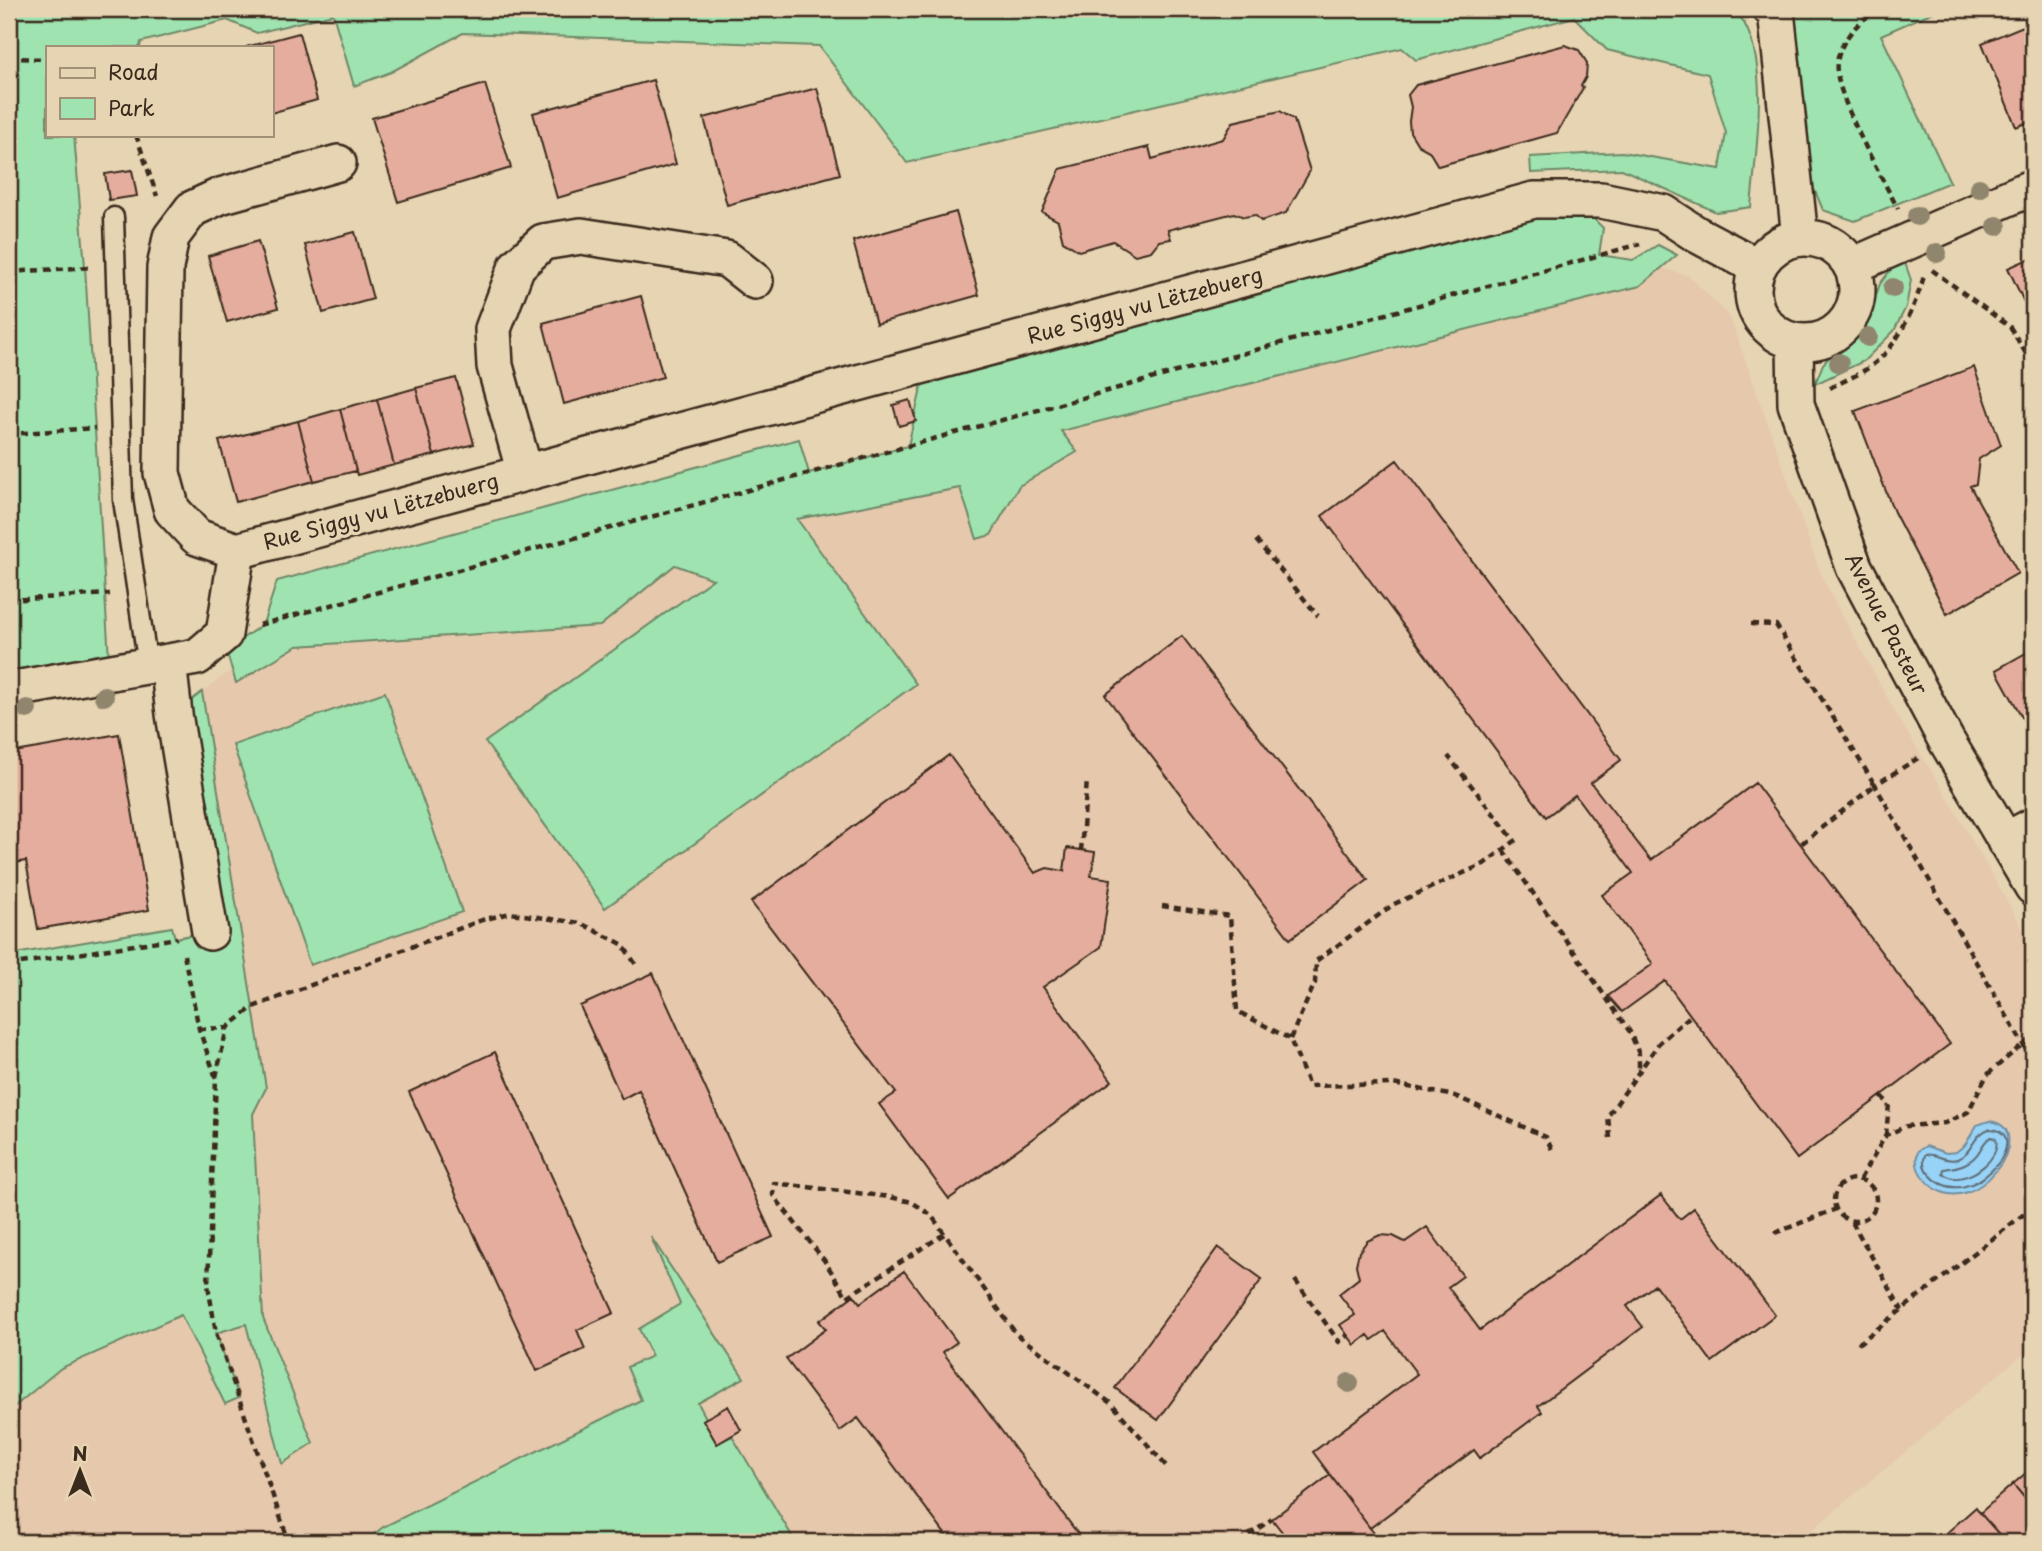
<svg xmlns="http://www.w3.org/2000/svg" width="2042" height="1551" font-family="'Playpen Sans',sans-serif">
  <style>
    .built { fill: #e6c8ac }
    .green { fill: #9fe4b0; stroke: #6d8767; stroke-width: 2 }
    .water { fill: #97d2f7; stroke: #728fa0; stroke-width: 2 }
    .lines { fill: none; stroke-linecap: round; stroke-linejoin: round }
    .shore { stroke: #606d75; stroke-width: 2 }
    .building { fill: #e5ad9d; stroke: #3b2a1e; stroke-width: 2 }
    .service-casing { stroke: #3b2a1e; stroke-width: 23 }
    .minor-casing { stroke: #3b2a1e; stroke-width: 40 }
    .path { stroke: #3b2a1e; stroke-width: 4.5; stroke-dasharray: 7 5; stroke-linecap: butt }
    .service { stroke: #e6d4b2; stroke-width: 18 }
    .minor { stroke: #e6d4b2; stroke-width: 35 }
    .tree { fill: #90866d }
    .labels { text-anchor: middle; stroke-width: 6; stroke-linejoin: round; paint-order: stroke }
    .street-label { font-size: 21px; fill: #3b2a1e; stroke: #e6d4b2 }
  </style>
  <rect width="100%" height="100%" fill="#e6d4b2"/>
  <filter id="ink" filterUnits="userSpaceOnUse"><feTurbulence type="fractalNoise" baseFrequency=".0143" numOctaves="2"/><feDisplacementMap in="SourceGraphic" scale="14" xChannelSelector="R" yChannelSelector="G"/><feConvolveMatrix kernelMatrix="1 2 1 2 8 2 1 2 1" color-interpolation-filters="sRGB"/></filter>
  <g filter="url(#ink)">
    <path class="built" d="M 1633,260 L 1689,276 L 1730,317 L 1822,578 L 1901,723 L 1948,798 L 2033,947 L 2033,1346 L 1797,1542 L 856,1542 L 849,1532 L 833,1542 L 795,1541 L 733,1436 L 717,1444 L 703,1420 L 706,1418 L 698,1404 L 744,1378 L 654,1242 L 681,1305 L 652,1356 L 627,1368 L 641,1400 L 383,1527 L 365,1542 L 9,1542 L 9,1411 L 61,1368 L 181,1315 L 238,1397 L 216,1333 L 246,1323 L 282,1463 L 313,1443 L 263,1318 L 253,1114 L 266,1087 L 202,692 L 288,628 Z"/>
    <path class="green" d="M 9,9 L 1734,9 C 1774,50 1755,154 1751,207 L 1716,212 L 1622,169 L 1531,173 L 1530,157 L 1622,152 L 1720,169 L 1726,133 L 1708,74 L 1607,50 L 1574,17 L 1416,60 L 1402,48 L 907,163 L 819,46 L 463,33 L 391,72 L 354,86 L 333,14 L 257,33 L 227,20 L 141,42 L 140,47 L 47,47 L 47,135 L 74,135 L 85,267 L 109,659 L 9,675 Z
      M 1799,9 L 1940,9 L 1881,35 L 1950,182 L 1855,221 L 1823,210 L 1815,191 L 1808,191 L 1793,19 Z
      M 1590,215 L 1603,228 L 1599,255 L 1633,260 L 1658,245 L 1677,255 L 1640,286 L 1061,431 L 1077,452 L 1019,486 L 991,535 L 977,539 L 960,488 L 797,519 L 916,684 L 605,908 L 485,742 L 713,579 L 675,565 L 600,626 L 297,646 L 236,683 L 226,650 L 263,624 L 277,581 L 799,439 L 809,473 L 908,446 L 923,380 L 1524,219 Z
      M 1904,260 L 1911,280 L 1906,307 L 1894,331 L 1864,361 L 1815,384 L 1823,364 L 1835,351 L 1852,340 L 1866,323 L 1880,284 L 1892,268 Z
      M 202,692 L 266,1088 L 253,1114 L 263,1318 L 313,1443 L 282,1464 L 246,1324 L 216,1333 L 239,1398 L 225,1404 L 181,1315 L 61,1368 L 9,1411 L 9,955 L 172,927 L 175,938 L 210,932 L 174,714 Z
      M 385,692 L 462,912 L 310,965 L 233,745 Z
      M 651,1237 L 744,1378 L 698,1403 L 706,1418 L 703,1420 L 717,1444 L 732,1436 L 795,1541 L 804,1542 L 365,1542 L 383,1527 L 641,1400 L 627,1367 L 652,1356 L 639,1329 L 680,1304 Z"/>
    <path class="water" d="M 1989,1121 C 2042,1127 1975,1226 1929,1184 C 1919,1174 1914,1165 1918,1151 L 1926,1146 L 1946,1153 L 1956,1152 L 1965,1145 L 1977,1125 Z"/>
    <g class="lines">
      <path class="shore" d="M 1989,1129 C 2039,1131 1969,1219 1930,1175 C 1924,1169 1922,1163 1925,1155 C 1935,1152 1945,1163 1957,1159 C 1973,1153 1973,1134 1989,1129 Z
        M 1991,1137 L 1996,1139 C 2001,1158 1972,1180 1954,1178 C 1951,1178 1945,1175 1943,1174 L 1944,1169 C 1959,1167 1972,1164 1980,1150 C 1984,1144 1984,1141 1991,1137 Z"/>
    </g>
    <path class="building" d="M 2033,22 L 2033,120 L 2016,127 L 1982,43 Z
      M 299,33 L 317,100 L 271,113 L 271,47 L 246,47 Z
      M 1565,45 L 1579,50 L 1587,63 L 1586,77 L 1581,86 L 1583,88 L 1557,133 L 1438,166 L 1429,151 L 1418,145 L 1410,132 L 1409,121 L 1411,107 L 1408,95 L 1416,85 Z
      M 653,80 L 676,164 L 557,198 L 533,113 Z
      M 485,84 L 511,168 L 398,202 L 372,118 Z
      M 817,88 L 840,174 L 727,205 L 704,118 Z
      M 1280,111 L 1294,120 L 1310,171 L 1286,213 L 1261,221 L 1255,215 L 1244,217 L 1234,213 L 1168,230 L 1171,239 L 1159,241 L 1151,251 L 1135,255 L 1113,241 L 1079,251 L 1063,241 L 1058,221 L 1042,212 L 1060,169 L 1149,147 L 1152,159 L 1223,139 L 1233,122 Z
      M 132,170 L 137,196 L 109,200 L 105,174 Z
      M 956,212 L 979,295 L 876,324 L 853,241 Z
      M 355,232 L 373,299 L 323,313 L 305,245 Z
      M 258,241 L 278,308 L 227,322 L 208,256 Z
      M 2033,257 L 2033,321 L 2008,268 Z
      M 641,296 L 663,377 L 564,404 L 543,323 Z
      M 1974,367 L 2001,445 L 1979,459 L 1976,484 L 1970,486 L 2018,573 L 1947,614 L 1894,512 L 1855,411 Z
      M 456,378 L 474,444 L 434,455 L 416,388 Z
      M 416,388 L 434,455 L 394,465 L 377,399 Z
      M 377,399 L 394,465 L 357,475 L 340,409 Z
      M 910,400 L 916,421 L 899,426 L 893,405 Z
      M 340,409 L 356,471 L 314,481 L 298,421 Z
      M 298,421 L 314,481 L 236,502 L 219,441 Z
      M 1397,460 L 1621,760 L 1591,783 L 1651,860 L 1755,783 L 1950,1044 L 1797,1159 L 1665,981 L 1622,1012 L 1608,996 L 1653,964 L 1602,895 L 1633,873 L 1575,795 L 1546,817 L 1322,516 Z
      M 1182,636 L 1368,880 L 1290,939 L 1105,695 Z
      M 2033,649 L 2033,737 L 1996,670 Z
      M 119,734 L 149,910 L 38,929 L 26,861 L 9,864 L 9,753 Z
      M 949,755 L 1035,873 L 1047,868 L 1064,871 L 1067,848 L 1095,852 L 1091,876 L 1111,879 L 1101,947 L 1043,987 L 1112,1081 L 949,1199 L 879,1104 L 896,1093 L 751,902 Z
      M 653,973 L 773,1237 L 717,1262 L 639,1090 L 622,1099 L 580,1006 Z
      M 495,1052 L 614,1313 L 577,1330 L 585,1349 L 537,1371 L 409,1092 Z
      M 1661,1195 L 1680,1219 L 1694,1208 L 1775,1315 L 1712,1362 L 1655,1285 L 1627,1306 L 1643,1327 L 1538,1406 L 1542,1412 L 1480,1458 L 1474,1450 L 1370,1528 L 1313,1452 L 1417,1374 L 1385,1331 L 1372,1340 L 1368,1335 L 1355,1345 L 1340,1325 L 1355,1315 L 1339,1294 L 1359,1278 L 1356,1265 L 1359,1252 L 1367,1241 L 1380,1235 L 1393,1236 L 1405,1242 L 1427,1227 L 1463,1276 L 1448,1287 L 1480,1330 Z
      M 1218,1247 L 1262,1279 L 1158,1420 L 1115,1388 Z
      M 904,1271 L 957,1342 L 943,1352 L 1084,1542 L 951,1542 L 858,1418 L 840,1431 L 786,1359 L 826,1329 L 819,1321 L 854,1295 L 860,1303 Z
      M 728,1406 L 741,1430 L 717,1444 L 703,1420 Z
      M 2033,1467 L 2033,1508 L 2013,1484 Z
      M 1330,1475 L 1370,1528 L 1381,1542 L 1290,1542 L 1272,1519 Z
      M 2013,1484 L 2033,1508 L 2033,1542 L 2006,1542 L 1980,1513 Z
      M 1976,1507 L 1980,1513 L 2006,1542 L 1946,1542 L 1942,1537 Z"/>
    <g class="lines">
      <g class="service-casing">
        <path id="service" d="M 114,217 L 123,500 L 148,666"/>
      </g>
      <g class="minor-casing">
        <path id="minor" d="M 1771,9 L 1776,11 L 1800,238
          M 338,163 L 220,196 L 192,209 L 171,237 L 165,268 L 162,473 L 172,510 L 197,537 L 237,551 L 1534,200 L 1601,200 L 1664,213 L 1696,234 L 1758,267
          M1753 290a52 52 0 1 1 104 0a52 52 0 1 1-104 0Z
          M 1852,266 L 2033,187
          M 1795,342 L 1796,404 L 1854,567 L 1946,740 L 2033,887
          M 525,473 L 495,366 L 493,329 L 517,266 L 543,242 L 581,236 L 727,259 L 755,281
          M 168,662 L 174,714 L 210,932
          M 9,690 L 197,657 L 224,634 L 237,551
          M 2005,841 L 2033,826"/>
      </g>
      <path class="path" d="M 1879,9 C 1859,20 1841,39 1837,62 C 1832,92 1883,179 1898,209
        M 9,58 L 47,59
        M 136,135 L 157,196
        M 1932,270 L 2010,327 L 2033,365
        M 9,272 L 92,267
        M 1830,388 C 1841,382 1854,377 1865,370 C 1898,350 1914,309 1925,273
        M 9,434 L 95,428
        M 1256,540 L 1318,616
        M 9,600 L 110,594
        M 1751,624 L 1776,625 L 1875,785 L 1801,844
        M 259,625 L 1640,244
        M 1918,758 L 1875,785 L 2033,1062
        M 1503,850 L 1630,1032 L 1639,1054 L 1639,1072
        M 1081,851 L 1087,781
        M 1162,906 L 1230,916 L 1237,1011 L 1290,1039 L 1309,1086 L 1393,1084 L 1455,1096 L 1546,1137 L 1552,1150
        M 184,955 L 199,1029 L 216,1078 L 208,1285 L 216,1333 L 289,1542
        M 9,965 L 177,938
        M 199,1029 L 227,1028
        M 1290,1039 L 1315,983 L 1316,961 L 1394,904 L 1484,864 L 1515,841 L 1448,756
        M 216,1077 L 227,1028 L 253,1007 L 482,920 L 510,913 L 580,923 L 622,944 L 637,966
        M 1881,1096 L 1889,1104 L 1886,1135
        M 1610,1138 L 1608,1116 L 1659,1043 L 1689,1017
        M 1860,1179 L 1886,1135 L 1907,1126 L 1945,1123 L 1968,1112 L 1987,1075 L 2023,1044 L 2033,1038
        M1834 1200a21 21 0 1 1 42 0a21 21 0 1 1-42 0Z
        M 1852,1222 L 1902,1310
        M 1775,1233 L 1836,1209
        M 944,1234 L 847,1297 L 824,1260 L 773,1195 L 774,1183 L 890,1197 L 912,1202 L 931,1215 L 1017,1335 L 1112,1404 L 1168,1468
        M 1295,1280 L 1339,1342 L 1348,1335
        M 1858,1344 L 2033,1207
        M 1239,1542 L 1272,1519"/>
      <use href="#service" class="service"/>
      <use href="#minor" class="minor"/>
    </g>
    <g class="tree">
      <circle cx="1979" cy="188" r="10"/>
      <circle cx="1917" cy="216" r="10"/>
      <circle cx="1997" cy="226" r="10"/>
      <circle cx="1937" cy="253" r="10"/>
      <circle cx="1893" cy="288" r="10"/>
      <circle cx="1868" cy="337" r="10"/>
      <circle cx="1839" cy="363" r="10"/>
      <circle cx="104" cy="696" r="10"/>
      <circle cx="27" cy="709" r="10"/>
      <circle cx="1349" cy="1383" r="10"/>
    </g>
  </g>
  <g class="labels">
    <g class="street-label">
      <text transform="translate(1145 306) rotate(-15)" y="7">Rue Siggy vu Lëtzebuerg</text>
      <text transform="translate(381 512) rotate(-15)" y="7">Rue Siggy vu Lëtzebuerg</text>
      <text transform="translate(1886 624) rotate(63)" y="7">Avenue Pasteur</text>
    </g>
  </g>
  <rect width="2042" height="1551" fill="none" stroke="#e6d4b2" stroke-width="35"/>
  <rect x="18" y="18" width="2007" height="1516" fill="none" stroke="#3b2a1e" stroke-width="2.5" filter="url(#ink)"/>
  <rect x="46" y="46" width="228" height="91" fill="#e6d4b2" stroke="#a29077" stroke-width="2"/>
  <rect x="60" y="68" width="35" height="10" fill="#e6d4b2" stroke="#a29077" stroke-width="2"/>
  <text x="108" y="80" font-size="21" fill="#3b2a1e">Road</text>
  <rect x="60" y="98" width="35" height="21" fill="#9fe4b0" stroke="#a29077" stroke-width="2"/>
  <text x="108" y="116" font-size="21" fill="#3b2a1e">Park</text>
  <g transform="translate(80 1471)" stroke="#e6d4b2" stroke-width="5" paint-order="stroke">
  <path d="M0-5L12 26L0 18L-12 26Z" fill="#3b2a1e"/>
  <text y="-10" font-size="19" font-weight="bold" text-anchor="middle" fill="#3b2a1e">N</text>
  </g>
</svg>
